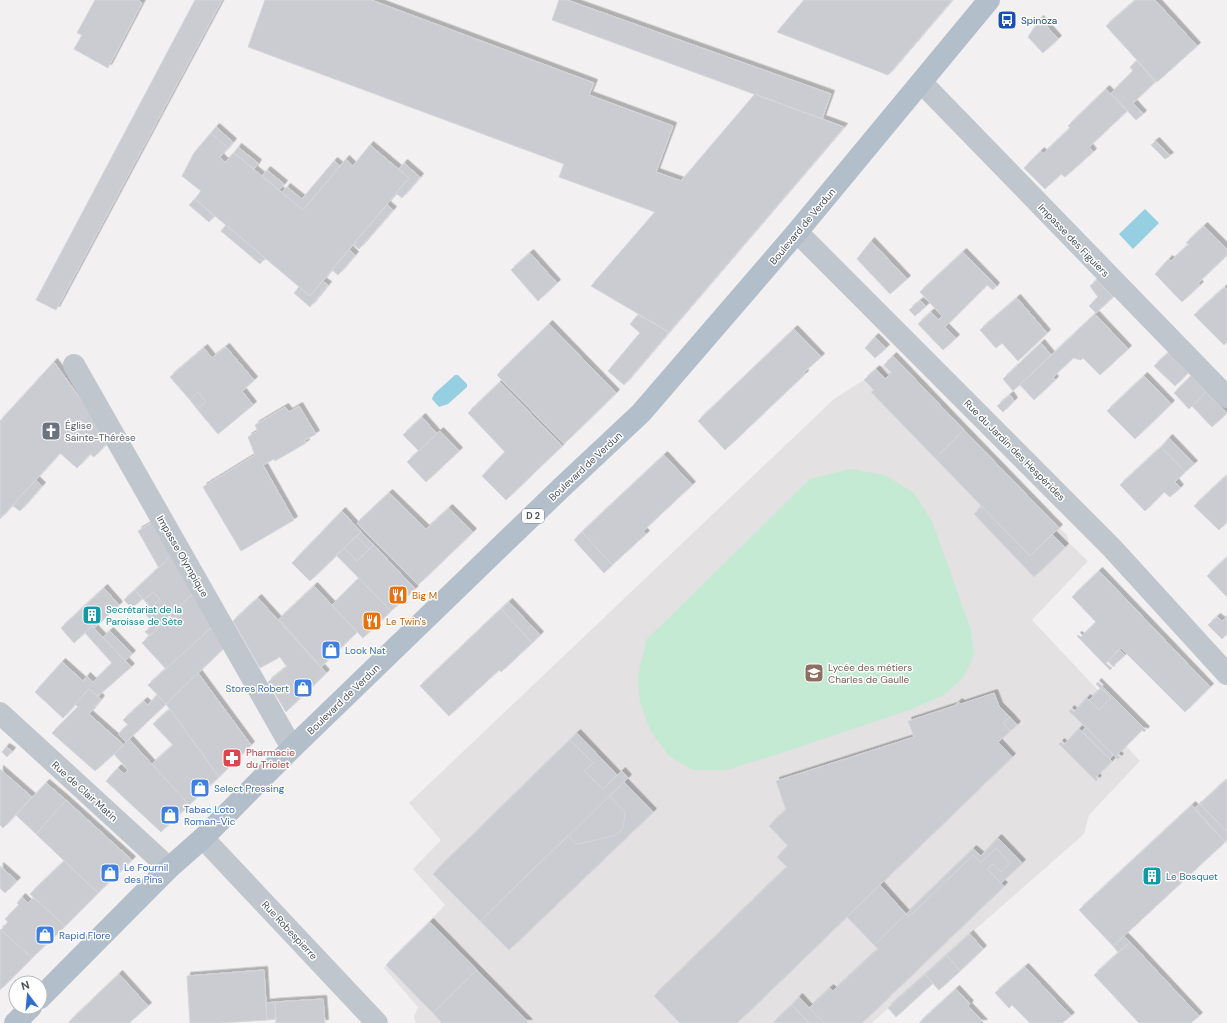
<svg xmlns="http://www.w3.org/2000/svg" width="1227" height="1023" font-family="'DM Sans',sans-serif">
  <style>
    .education { fill: #e3e1e1 }
    .green { fill: #c4ead4 }
    .water { fill: #96cfe1 }
    .building { fill: #cbccd2; stroke: #d4d6da; filter: url(#shadow) }
    .lines { fill: none; stroke-linecap: round; stroke-linejoin: round }
    .minor { stroke: #c0c6cd; stroke-width: 22 }
    .tertiary { stroke: #c0c6cd; stroke-width: 22 }
    .primary { stroke: #b3becb; stroke-width: 22 }
    .labels { text-anchor: middle; stroke-width: 3; stroke-linejoin: round; paint-order: stroke }
    .shield { fill: #fff; stroke: #80868c; stroke-width: 1 }
    .shield-label { font-size: 9px; font-weight: bold; fill: #4a525b }
    .transit-label { font-size: 10px; fill: #164399; stroke: #fff; text-anchor: start }
    .street-label { font-size: 10px; fill: #4a525b; stroke: #fff }
    .worship-label { font-size: 10px; fill: #5b616d; stroke: #fff; text-anchor: start }
    .food-label { font-size: 10px; fill: #c56008; stroke: #fff; text-anchor: start }
    .culture-label { font-size: 10px; fill: #0d838f; stroke: #fff; text-anchor: start }
    .shop-label { font-size: 10px; fill: #366cbe; stroke: #fff; text-anchor: start }
    .education-label { font-size: 10px; fill: #785e54; stroke: #fff; text-anchor: start }
    .health-label { font-size: 10px; fill: #be3a42; stroke: #fff; text-anchor: start }
  </style>
  <defs>
    <filter id="shadow"><feDropShadow dx="3.5" dy="-3.5" stdDeviation="0" flood-color="#0004"/></filter>
  </defs>
  <rect width="100%" height="100%" fill="#f2f0f0"/>
  <path class="education" d="M 893,356 L 1059,528 L 1067,535 L 1069,543 L 1088,561 L 1032,620 L 1124,718 L 1111,730 L 1140,761 L 1089,815 L 1084,834 L 954,948 L 872,1023 L 416,1023 L 415,1021 L 414,1016 L 418,1007 L 384,968 L 445,905 L 413,869 L 441,840 L 409,803 L 834,399 L 864,380 L 876,369 L 884,365 Z"/>
  <path class="green" d="M 851,469 L 885,475 L 914,493 L 932,521 L 971,630 L 974,655 L 963,678 L 944,695 L 912,709 L 785,752 L 726,770 L 693,770 L 668,755 L 650,730 L 640,702 L 638,677 L 646,640 L 810,479 Z"/>
  <path class="water" d="M 1145,209 L 1159,223 L 1133,249 L 1119,234 Z
    M 455,375 L 458,375 L 467,384 L 467,387 L 448,404 L 439,407 L 432,399 L 434,394 Z"/>
  <path class="building" d="M 95,0 L 138,0 L 142,3 L 108,68 L 74,49 L 82,35 L 77,33 Z
    M 195,0 L 222,0 L 56,310 L 36,300 Z
    M 265,0 L 371,0 L 594,83 L 589,95 L 673,126 L 656,172 L 681,181 L 755,94 L 844,127 L 669,332 L 591,286 L 655,212 L 559,177 L 564,164 L 248,47 Z
    M 559,0 L 567,0 L 831,94 L 822,119 L 552,20 Z
    M 804,0 L 952,0 L 888,75 L 777,32 Z
    M 1136,0 L 1155,0 L 1197,46 L 1157,82 L 1106,26 Z
    M 1040,19 L 1058,39 L 1043,53 L 1028,37 Z
    M 1137,61 L 1155,82 L 1133,103 L 1143,114 L 1136,120 L 1111,93 L 1133,71 L 1130,67 Z
    M 1106,89 L 1127,111 L 1089,147 L 1093,152 L 1065,177 L 1061,174 L 1045,189 L 1024,168 L 1041,151 L 1043,154 L 1070,128 L 1068,126 Z
    M 216,127 L 233,142 L 228,148 L 211,133 Z
    M 211,133 L 228,148 L 220,157 L 225,162 L 234,153 L 303,210 L 346,159 L 353,166 L 370,145 L 409,178 L 310,296 L 195,199 L 201,191 L 182,176 L 194,153 Z
    M 1156,141 L 1170,156 L 1165,159 L 1151,145 Z
    M 238,147 L 258,163 L 254,169 L 234,153 Z
    M 334,161 L 340,166 L 303,210 L 282,193 L 287,187 L 302,199 Z
    M 404,163 L 420,177 L 402,198 L 396,193 L 409,178 L 399,169 Z
    M 267,170 L 284,184 L 279,190 L 262,176 Z
    M 195,199 L 214,216 L 209,222 L 189,205 Z
    M 387,205 L 393,210 L 359,249 L 353,244 Z
    M 226,225 L 265,258 L 260,264 L 221,231 Z
    M 1204,226 L 1227,249 L 1227,255 L 1198,283 L 1200,285 L 1182,302 L 1155,274 L 1169,259 L 1171,261 L 1189,244 L 1186,243 Z
    M 871,241 L 907,279 L 890,294 L 857,259 Z
    M 349,249 L 355,255 L 338,275 L 332,270 Z
    M 963,252 L 996,286 L 993,290 L 987,285 L 945,327 L 956,338 L 943,350 L 918,324 L 931,312 L 939,320 L 942,316 L 920,292 Z
    M 530,253 L 557,283 L 538,301 L 511,270 Z
    M 1097,280 L 1113,297 L 1096,313 L 1089,306 L 1098,297 L 1090,286 Z
    M 322,281 L 328,285 L 310,307 L 294,293 L 299,287 L 310,296 Z
    M 1225,287 L 1227,290 L 1227,342 L 1224,345 L 1194,315 Z
    M 1017,298 L 1047,333 L 1018,361 L 1002,343 L 996,348 L 980,330 Z
    M 920,301 L 926,306 L 915,316 L 909,310 Z
    M 1095,314 L 1128,349 L 1100,375 L 1083,358 L 1081,360 L 1073,358 L 1053,377 L 1055,380 L 1034,400 L 1020,385 Z
    M 638,315 L 669,332 L 624,385 L 608,371 L 640,333 L 630,324 Z
    M 549,324 L 616,393 L 564,444 L 497,375 Z
    M 794,329 L 821,357 L 804,372 L 805,374 L 725,450 L 698,421 Z
    M 875,337 L 886,348 L 875,358 L 865,348 Z
    M 1041,343 L 1051,355 L 1013,391 L 1003,379 Z
    M 226,347 L 254,380 L 242,391 L 253,405 L 218,434 L 197,409 L 206,402 L 198,392 L 190,400 L 170,377 L 204,348 L 212,358 Z
    M 1168,353 L 1188,373 L 1175,386 L 1154,366 Z
    M 893,356 L 964,430 L 935,458 L 871,392 L 874,390 L 864,380 L 876,369 L 885,379 L 892,373 L 884,365 Z
    M 54,362 L 95,419 L 108,442 L 94,457 L 90,454 L 77,468 L 60,453 L 0,519 L 0,421 Z
    M 1144,376 L 1171,404 L 1135,439 L 1107,411 Z
    M 1191,376 L 1206,392 L 1189,409 L 1174,393 Z
    M 500,382 L 562,446 L 506,500 L 482,476 L 505,452 L 468,413 Z
    M 198,392 L 206,402 L 197,409 L 190,400 Z
    M 1206,392 L 1227,413 L 1212,427 L 1192,406 Z
    M 1010,395 L 1014,401 L 1003,412 L 997,406 Z
    M 299,406 L 316,434 L 305,440 L 306,443 L 275,461 L 274,459 L 263,465 L 294,520 L 241,551 L 203,487 L 255,455 L 248,437 L 258,431 L 255,425 L 285,407 L 289,412 Z
    M 422,417 L 437,434 L 419,451 L 403,435 Z
    M 964,430 L 1059,528 L 1030,556 L 935,458 Z
    M 440,431 L 459,451 L 426,482 L 407,462 Z
    M 1169,438 L 1194,464 L 1185,472 L 1161,447 Z
    M 1161,447 L 1185,472 L 1175,482 L 1180,488 L 1170,497 L 1164,492 L 1145,511 L 1120,485 Z
    M 664,455 L 692,485 L 643,531 L 646,534 L 612,565 L 582,532 Z
    M 1227,475 L 1227,522 L 1219,530 L 1194,506 Z
    M 36,480 L 42,486 L 20,511 L 12,505 Z
    M 389,493 L 426,529 L 449,508 L 473,532 L 418,585 L 357,523 Z
    M 982,507 L 1030,556 L 1052,534 L 1065,547 L 1034,577 L 974,514 Z
    M 342,511 L 361,532 L 310,581 L 292,563 Z
    M 154,521 L 173,554 L 159,568 L 138,531 Z
    M 361,532 L 374,545 L 369,549 L 356,536 Z
    M 582,532 L 612,565 L 604,573 L 574,540 Z
    M 356,536 L 369,549 L 357,561 L 344,548 Z
    M 374,545 L 415,589 L 391,611 L 336,555 L 344,548 L 357,561 Z
    M 173,554 L 194,592 L 150,636 L 145,632 L 154,624 L 145,613 L 160,599 L 153,592 L 144,600 L 135,590 Z
    M 1227,557 L 1227,597 L 1207,576 Z
    M 1099,571 L 1210,687 L 1185,712 L 1121,648 L 1106,663 L 1112,668 L 1110,670 L 1077,636 L 1078,635 L 1081,637 L 1096,622 L 1072,597 Z
    M 359,578 L 391,611 L 363,638 L 332,605 Z
    M 314,586 L 357,632 L 321,667 L 279,619 Z
    M 104,588 L 119,605 L 94,628 L 92,626 L 74,643 L 61,628 Z
    M 135,590 L 142,599 L 132,608 L 124,600 Z
    M 153,592 L 160,599 L 151,608 L 144,600 Z
    M 194,592 L 213,626 L 166,669 L 142,643 Z
    M 258,598 L 326,673 L 286,712 L 268,682 L 287,667 L 280,657 L 260,668 L 233,621 Z
    M 509,602 L 540,635 L 532,643 L 501,609 Z
    M 501,609 L 532,643 L 501,672 L 499,670 L 449,716 L 420,686 Z
    M 1227,616 L 1227,634 L 1222,639 L 1208,625 L 1217,617 L 1222,621 Z
    M 92,626 L 131,667 L 98,696 L 89,689 L 63,718 L 35,692 L 62,662 L 83,681 L 87,676 L 93,682 L 112,663 L 85,633 Z
    M 213,626 L 225,647 L 166,704 L 148,685 Z
    M 110,631 L 132,654 L 125,661 L 103,637 Z
    M 1119,649 L 1125,655 L 1113,666 L 1108,661 Z
    M 198,673 L 251,745 L 219,777 L 166,704 Z
    M 1098,682 L 1146,730 L 1144,732 L 1142,730 L 1117,755 L 1120,757 L 1118,759 L 1069,711 L 1071,709 L 1074,712 L 1087,698 L 1099,710 L 1111,698 L 1096,684 Z
    M 1101,688 L 1111,698 L 1099,710 L 1089,700 Z
    M 89,689 L 101,699 L 89,714 L 124,745 L 95,771 L 52,733 L 78,707 L 75,704 Z
    M 994,693 L 999,706 L 1010,717 L 1003,723 L 1010,731 L 998,742 L 1012,757 L 737,1023 L 680,1023 L 654,996 L 787,867 L 777,857 L 788,846 L 769,826 L 786,810 L 776,781 L 914,737 L 908,721 L 954,706 L 959,702 L 961,704 Z
    M 157,695 L 166,704 L 126,742 L 118,734 L 128,725 L 123,720 L 144,701 L 148,705 Z
    M 170,709 L 219,777 L 189,805 L 152,764 L 173,745 L 153,724 Z
    M 1010,717 L 1017,725 L 1010,731 L 1003,723 Z
    M 1086,727 L 1113,755 L 1110,759 L 1082,731 Z
    M 1079,729 L 1112,761 L 1096,777 L 1098,779 L 1096,781 L 1059,744 L 1061,742 L 1064,745 Z
    M 577,733 L 617,775 L 603,789 L 584,771 L 593,763 L 570,740 Z
    M 129,739 L 189,805 L 161,832 L 106,781 L 118,768 L 124,774 L 128,770 L 114,754 Z
    M 570,740 L 593,763 L 584,771 L 603,789 L 622,771 L 628,778 L 610,796 L 625,812 L 624,822 L 622,830 L 613,836 L 582,843 L 576,844 L 568,835 L 480,921 L 433,874 Z
    M 6,747 L 12,751 L 7,757 L 2,752 Z
    M 0,769 L 32,797 L 3,828 L 0,825 Z
    M 1227,779 L 1227,832 L 1200,804 Z
    M 624,782 L 653,812 L 509,950 L 480,921 Z
    M 46,783 L 66,800 L 36,834 L 16,815 Z
    M 66,800 L 132,860 L 98,893 L 36,834 Z
    M 1200,804 L 1227,832 L 1227,840 L 1225,842 L 1194,809 Z
    M 1192,805 L 1225,842 L 1113,946 L 1079,910 Z
    M 998,838 L 1022,863 L 1001,883 L 987,869 L 993,864 L 1001,872 L 1010,863 L 996,848 L 981,863 L 973,855 L 909,917 L 906,914 L 973,849 L 981,856 Z
    M 996,848 L 1010,863 L 1001,872 L 993,864 L 987,869 L 1004,886 L 862,1023 L 824,1023 L 809,1008 L 830,988 L 833,991 L 878,949 L 874,945 L 906,914 L 909,917 L 973,855 L 981,863 Z
    M 64,861 L 98,893 L 65,926 L 30,894 Z
    M 0,866 L 17,881 L 5,893 L 0,888 Z
    M 880,885 L 906,914 L 874,945 L 847,917 Z
    M 22,897 L 28,903 L 34,898 L 65,926 L 32,958 L 1,930 L 8,922 L 5,919 L 19,905 L 17,903 Z
    M 430,922 L 477,970 L 433,1013 L 386,965 Z
    M 0,929 L 32,958 L 0,990 Z
    M 970,934 L 983,949 L 960,971 L 947,955 Z
    M 1124,936 L 1130,942 L 1118,952 L 1113,946 Z
    M 1130,942 L 1199,1016 L 1191,1023 L 1139,1023 L 1094,975 Z
    M 947,955 L 960,971 L 939,990 L 925,975 Z
    M 1025,967 L 1071,1016 L 1062,1023 L 1030,1023 L 1012,1005 L 1009,1008 L 995,993 Z
    M 264,970 L 267,1020 L 219,1023 L 190,1023 L 187,976 Z
    M 477,970 L 529,1023 L 442,1023 L 433,1013 Z
    M 119,974 L 148,1006 L 129,1023 L 68,1023 Z
    M 925,975 L 933,983 L 896,1017 L 888,1008 Z
    M 956,989 L 970,1004 L 968,1006 L 984,1023 L 919,1023 Z
    M 799,997 L 809,1008 L 824,1023 L 809,1023 L 792,1005 Z
    M 323,999 L 325,1023 L 276,1023 L 275,1002 Z
    M 275,1002 L 276,1019 L 267,1020 L 266,1003 Z
    M 792,1005 L 809,1023 L 773,1023 Z"/>
  <g class="lines">
    <path class="minor" d="M 922,83 L 1227,397
      M 797,232 L 1112,548 L 1227,674
      M 74,365 L 292,748
      M 0,713 L 169,868"/>
    <path class="tertiary" d="M 203,838 L 377,1023"/>
    <path class="primary" d="M 40,998 L 169,868 L 203,838 L 292,748 L 560,489 L 641,413 L 797,232 L 989,0
      M 15,1023 L 31,1007"/>
  </g>
  <defs>
    <g id="bus-square" transform="scale(1)"><rect x="-9" y="-9" width="18" height="18" rx="4" fill="#1a4fb4" stroke="#fff"/><path d="M-5-6H5V4H4V6H2V4H-2V6H-4V4H-5ZM-3.5-4V0h7V-4ZM-3.5 1.2v1.5H-2V1.2ZM2 1.2v1.5H3.5V1.2Z" fill="#fff"/></g>
    <g id="church-square" transform="scale(1)"><rect x="-9" y="-9" width="18" height="18" rx="4" fill="#6b7280" stroke="#fff"/><path d="M-1.2-6h2.4v3.5h3.3v2.4h-3.3V6h-2.4V-.1h-3.3v-2.4h3.3Z" fill="#fff"/></g>
    <g id="restaurant-square" transform="scale(1)"><rect x="-9" y="-9" width="18" height="18" rx="4" fill="#e8710a" stroke="#fff"/><path d="M-5-6h1v4h1v-4h1v4h1v-4h1v5L-1.5 .5V6h-2V.5L-5-1ZM5-6V6H3V1.5H1.5Q1.5-4 5-6Z" fill="#fff"/></g>
    <g id="building-square" transform="scale(1)"><rect x="-9" y="-9" width="18" height="18" rx="4" fill="#0f9aa8" stroke="#fff"/><path d="M-4-6H4V6H1V3H-1V6H-4ZM-2.5-4.3h1.7v1.8h-1.7ZM.8-4.3h1.7v1.8H.8ZM-2.5-1h1.7V.8h-1.7ZM.8-1h1.7V.8H.8Z" fill="#fff"/></g>
    <g id="shop-square" transform="scale(1)"><rect x="-9" y="-9" width="18" height="18" rx="4" fill="#3f7fe0" stroke="#fff"/><path d="M-5-2.5h2.3a2.7 3.5 0 0 1 5.4 0H5L5.5 6h-11ZM-1.5-2.5h3a1.5 2.3 0 0 0-3 0Z" fill="#fff"/></g>
    <g id="school-square" transform="scale(1)"><rect x="-9" y="-9" width="18" height="18" rx="4" fill="#8d6e63" stroke="#fff"/><path d="M0-5L7-2L0 1L-7-2ZM-4 1L0 2.5L4 1V4Q0 6-4 4Z" fill="#fff"/></g>
    <g id="pharmacy-square" transform="scale(1)"><rect x="-9" y="-9" width="18" height="18" rx="4" fill="#e0444e" stroke="#fff"/><path d="M-2-6h4v4h4v4h-4v4h-4v-4h-4v-4h4Z" fill="#fff"/></g>
  </defs>
  <g fill-rule="evenodd">
    <use href="#bus-square" x="1007" y="20"/>
    <use href="#church-square" x="51" y="431"/>
    <use href="#restaurant-square" x="398" y="595"/>
    <use href="#building-square" x="92" y="615"/>
    <use href="#restaurant-square" x="372" y="621"/>
    <use href="#shop-square" x="331" y="650"/>
    <use href="#school-square" x="814" y="673"/>
    <use href="#shop-square" x="303" y="688"/>
    <use href="#pharmacy-square" x="232" y="758"/>
    <use href="#shop-square" x="200" y="788"/>
    <use href="#shop-square" x="170" y="815"/>
    <use href="#shop-square" x="110" y="873"/>
    <use href="#building-square" x="1152" y="876"/>
    <use href="#shop-square" x="45" y="935"/>
  </g>
  <g class="labels">
    <rect class="shield" x="522" y="509" width="22" height="14" rx="3"/>
    <g class="shield-label">
      <text x="533" y="519">D 2</text>
    </g>
    <g class="transit-label">
      <text x="1021" y="24">Spinoza</text>
    </g>
    <g class="street-label">
      <text transform="translate(802 226) rotate(-50)" y="4">Boulevard de Verdun</text>
      <text transform="translate(1074 240) rotate(46)" y="4">Impasse des Figuiers</text>
      <text transform="translate(1015 450) rotate(45)" y="4">Rue du Jardin des Hespérides</text>
      <text transform="translate(585 466) rotate(-43)" y="4">Boulevard de Verdun</text>
      <text transform="translate(183 556) rotate(60)" y="4">Impasse Olympique</text>
      <text transform="translate(343 699) rotate(-44)" y="4">Boulevard de Verdun</text>
      <text transform="translate(85 791) rotate(42)" y="4">Rue de Clair Matin</text>
      <text transform="translate(290 930) rotate(47)" y="4">Rue Robespierre</text>
    </g>
    <g class="worship-label">
      <text x="65" y="429">Église<tspan x="65" dy="12">Sainte-Thérèse</tspan></text>
    </g>
    <g class="food-label">
      <text x="412" y="599">Big M</text>
      <text x="386" y="625">Le Twin's</text>
    </g>
    <g class="culture-label">
      <text x="106" y="613">Secrétariat de la<tspan x="106" dy="12">Paroisse de Sète</tspan></text>
      <text x="1166" y="880">Le Bosquet</text>
    </g>
    <g class="shop-label">
      <text x="345" y="654">Look Nat</text>
      <text x="289" y="692" text-anchor="end">Stores Robert</text>
      <text x="214" y="792">Select Pressing</text>
      <text x="184" y="813">Tabac Loto<tspan x="184" dy="12">Roman-Vic</tspan></text>
      <text x="124" y="871">Le Fournil<tspan x="124" dy="12">des Pins</tspan></text>
      <text x="59" y="939">Rapid Flore</text>
    </g>
    <g class="education-label">
      <text x="828" y="671">Lycée des métiers<tspan x="828" dy="12">Charles de Gaulle</tspan></text>
    </g>
    <g class="health-label">
      <text x="246" y="756">Pharmacie<tspan x="246" dy="12">du Triolet</tspan></text>
    </g>
  </g>
  <g transform="translate(28 995) rotate(344)"><circle r="19" fill="#ffffff" stroke="#b7babd"/>
  <path d="M0-3L7 15L0 10L-7 15Z" fill="#2f6fcc"/>
  <text y="-6" font-size="11" font-weight="bold" text-anchor="middle" fill="#4a525b">N</text>
  </g>
</svg>
